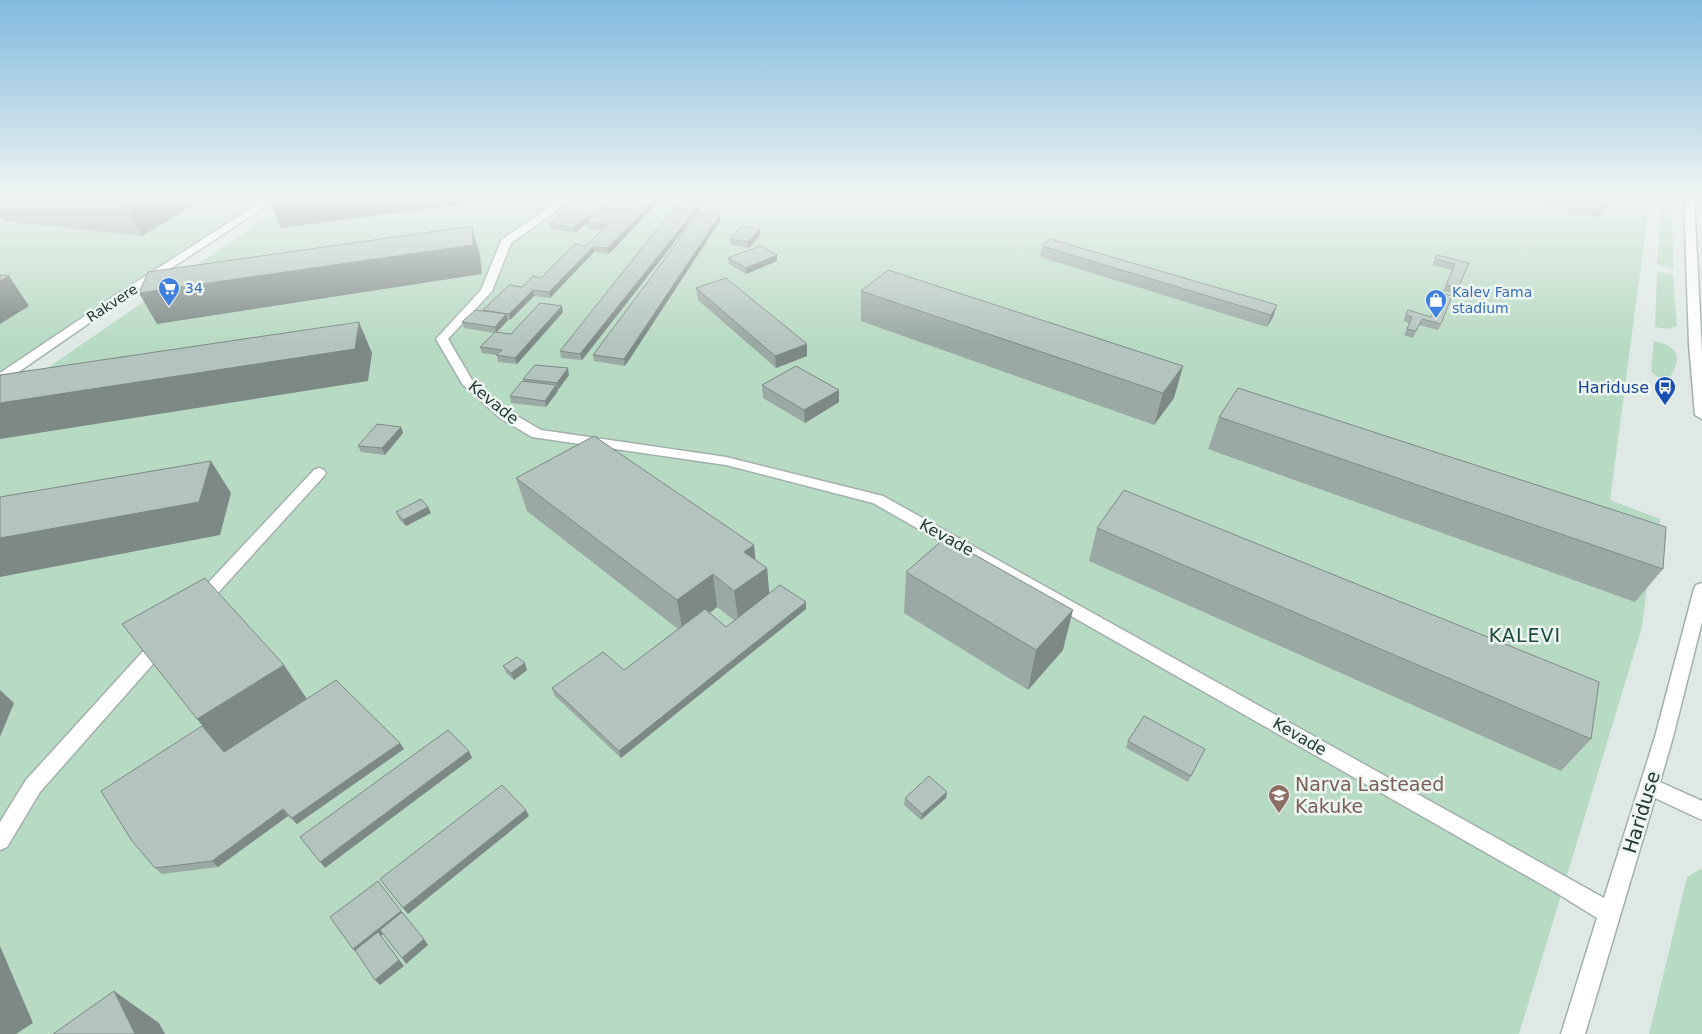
<svg xmlns="http://www.w3.org/2000/svg" width="1702" height="1034" font-family="'DejaVu Sans',sans-serif">
  <style>
    .green { fill: #b7dac2 }
    .lines { fill: none; stroke-linecap: round; stroke-linejoin: round }
    .street-casing { stroke: #a1b0ac; stroke-width: 3 }
    .secondary-casing { stroke: #9db5ad; stroke-width: 3 }
    .street { fill: #fff; fill-rule: evenodd }
    .secondary { fill: #fff; fill-rule: evenodd }
    .wall { fill: #9aa9a3; fill-rule: evenodd }
    .shaded-wall { fill: #7d8985 }
    .building { fill: #b3c4be; stroke: #7d8985 }
    .labels { text-anchor: middle; stroke-width: 5; stroke-linejoin: round; paint-order: stroke }
    .far-shop-label { font-size: 14px; fill: #366cbe; stroke: #eef6f2; text-anchor: start }
    .far-street-label { font-size: 14px; fill: #203833; stroke: #eef6f2 }
    .transit-label { font-size: 16px; fill: #164399; stroke: #eef6f2; text-anchor: end }
    .street-label { font-size: 16px; fill: #203833; stroke: #eef6f2 }
    .quarter-label { font-size: 19px; letter-spacing: 1px; fill: #1c4a40; stroke: #eef6f2 }
    .near-education-label { font-size: 19px; fill: #785e54; stroke: #eef6f2; text-anchor: start }
    .near-street-label { font-size: 19px; fill: #203833; stroke: #eef6f2 }
  </style>
  <rect width="100%" height="100%" fill="#dee9e5"/>
  <path class="green" d="M 0,197 L 279,197 L 0,376 Z
    M 295,197 L 1650,197 L 1610,500 L 1660,519 L 1659,535 L 1651,556 L 1642,627 L 1519,1034 L 0,1034 L 0,401 Z
    M 1662,197 L 1672,197 L 1673,269 L 1657,264 Z
    M 1657,272 L 1673,275 L 1677,326 L 1668,329 L 1655,327 Z
    M 1654,341 C 1684,348 1680,360 1667,383 L 1651,372 Z
    M 1700,869 L 1702,870 L 1702,1034 L 1649,1034 L 1687,877 Z"/>
  <g class="lines">
    <g class="street-casing">
      <path id="street" d="M 565,197 L 576,197 L 511,243 L 492,291 L 448,339 L 472,380 L 510,412 L 541,430 L 726,457 L 883,496 L 1604,898 L 1655,737 L 1694,589 L 1696,585 L 1702,583 L 1702,622 L 1673,737 L 1660,782 L 1702,801 L 1702,820 L 1655,798 L 1585,1034 L 1561,1034 L 1597,918 L 1555,892 L 873,503 L 726,465 L 532,437 L 500,418 L 463,385 L 436,339 L 481,290 L 502,239 Z
        M 1684,197 L 1694,197 L 1702,353 L 1702,419 L 1695,415 L 1689,344 Z
        M 319,468 L 324,470 L 326,473 L 324,476 L 206,606 L 200,608 L 194,606 L 192,602 L 194,598 L 314,470 Z
        M 162,635 L 168,637 L 171,642 L 168,647 L 40,792 L 7,847 L 0,850 L 0,822 L 26,780 L 156,637 Z"/>
    </g>
    <g class="secondary-casing">
      <path id="secondary" d="M 269,197 L 280,197 L 127,297 L 4,382 L 0,383 L 0,373 L 119,293 Z"/>
    </g>
    <use href="#street" class="street"/>
    <use href="#secondary" class="secondary"/>
  </g>
  <path class="wall" d="M 0,198 L 205,198 L 142,236 L 4,221 L 0,216 Z
    M 684,198 L 710,198 L 711,199 L 707,204 L 685,202 Z
    M 1472,198 L 1513,198 L 1509,206 Z
    M 1515,198 L 1609,198 L 1609,201 L 1599,218 L 1514,199 Z
    M 620,202 L 657,203 L 609,254 L 594,252 L 550,298 L 534,296 L 510,320 L 508,319 L 508,320 L 497,332 L 511,334 L 563,312 L 517,364 L 498,362 L 497,355 L 482,353 L 480,347 L 494,333 L 464,328 L 462,322 L 483,311 L 483,310 L 541,278 L 586,246 L 602,230 L 587,228 L 586,224 L 575,233 L 551,229 L 549,223 L 590,218 Z
    M 699,205 L 699,211 L 582,360 L 561,358 L 560,351 Z
    M 720,215 L 720,221 L 625,366 L 594,361 L 593,355 Z
    M 760,229 L 760,235 L 749,248 L 730,245 L 730,239 Z
    M 1042,246 L 1277,305 L 1273,317 L 1267,327 L 1040,257 Z
    M 777,255 L 777,261 L 746,274 L 729,264 L 728,258 Z
    M 1437,255 L 1469,263 L 1455,294 L 1443,291 L 1452,270 L 1432,265 Z
    M 696,288 L 807,344 L 807,356 L 776,368 L 698,300 Z
    M 861,291 L 1183,366 L 1174,398 L 1154,425 L 861,321 Z
    M 1408,310 L 1441,324 L 1438,330 L 1419,325 L 1413,338 L 1404,335 L 1409,323 L 1403,321 Z
    M 569,375 L 558,390 L 558,391 L 546,407 L 511,403 L 510,396 L 524,381 L 523,379 Z
    M 762,385 L 839,402 L 805,423 L 763,398 Z
    M 1219,417 L 1663,569 L 1635,602 L 1208,449 Z
    M 401,427 L 403,433 L 385,455 L 361,452 L 358,446 Z
    M 516,478 L 755,560 L 767,568 L 769,593 L 806,602 L 806,609 L 621,758 L 554,695 L 552,688 L 624,670 L 678,629 L 527,511 ZM 717,607 L 734,620 L 726,627 L 710,613 Z
    M 428,507 L 431,513 L 406,526 L 399,519 L 396,512 Z
    M 1097,528 L 1591,739 L 1561,771 L 1089,561 Z
    M 906,572 L 1063,650 L 1028,690 L 904,613 Z
    M 503,666 L 527,670 L 514,680 L 506,673 Z
    M 306,698 L 400,743 L 404,749 L 297,824 L 288,816 L 218,867 L 162,874 L 155,868 Z
    M 1128,741 L 1202,755 L 1188,782 L 1126,748 Z
    M 947,792 L 946,798 L 921,820 L 904,805 L 905,798 Z"/>
  <path class="shaded-wall" d="M 129,198 L 205,198 L 142,236 L 123,201 Z
    M 290,198 L 509,198 L 281,228 L 269,200 Z
    M 657,198 L 657,203 L 609,254 L 608,248 Z
    M 706,198 L 710,198 L 711,199 L 707,204 Z
    M 699,205 L 699,211 L 582,360 L 580,354 Z
    M 720,215 L 720,221 L 625,366 L 624,359 Z
    M 589,216 L 590,221 L 586,222 L 586,224 L 575,233 L 573,228 Z
    M 472,226 L 480,255 L 482,274 L 157,324 L 139,293 Z
    M 760,229 L 760,235 L 749,248 L 748,242 Z
    M 593,247 L 594,252 L 550,298 L 549,292 Z
    M 777,255 L 777,261 L 746,274 L 746,268 Z
    M 9,276 L 29,306 L 0,324 L 0,281 Z
    M 533,290 L 534,296 L 510,320 L 509,314 Z
    M 1277,305 L 1273,317 L 1267,327 L 1271,315 Z
    M 562,306 L 563,312 L 517,364 L 515,358 Z
    M 506,314 L 508,320 L 496,333 L 495,327 Z
    M 359,322 L 372,353 L 368,381 L 0,439 L 0,403 Z
    M 807,344 L 807,356 L 776,368 L 775,356 Z
    M 1183,366 L 1174,398 L 1154,425 L 1163,393 Z
    M 568,368 L 569,375 L 558,390 L 557,383 Z
    M 556,385 L 558,391 L 546,407 L 545,401 Z
    M 839,390 L 839,402 L 805,423 L 804,410 Z
    M 401,427 L 403,433 L 385,455 L 382,448 Z
    M 211,461 L 231,493 L 220,535 L 0,577 L 0,538 Z
    M 428,507 L 431,513 L 406,526 L 403,520 Z
    M 754,545 L 757,575 L 767,568 L 770,601 L 739,624 L 734,591 L 744,552 Z
    M 713,574 L 717,607 L 683,633 L 677,600 Z
    M 806,602 L 806,609 L 621,758 L 619,751 Z
    M 1073,610 L 1063,650 L 1028,690 L 1036,650 Z
    M 525,663 L 527,670 L 514,680 L 511,673 Z
    M 284,665 L 311,705 L 229,759 L 197,719 Z
    M 0,690 L 14,703 L 0,737 Z
    M 400,743 L 404,749 L 297,824 L 292,818 Z
    M 469,751 L 472,758 L 325,868 L 320,862 Z
    M 947,792 L 946,798 L 921,820 L 922,814 Z
    M 283,809 L 288,816 L 218,867 L 212,861 Z
    M 526,810 L 529,816 L 408,914 L 403,908 Z
    M 401,911 L 405,916 L 381,936 L 404,966 L 380,985 L 375,980 L 358,954 L 353,949 Z
    M 424,939 L 428,945 L 406,964 L 402,958 Z
    M 0,946 L 33,1023 L 16,1034 L 0,1034 Z
    M 114,991 L 159,1023 L 165,1034 L 135,1034 Z"/>
  <path class="building" d="M 84,198 L 129,198 L 123,201 Z
    M 270,198 L 290,198 L 269,200 Z
    M 624,198 L 657,198 L 608,248 L 593,247 L 549,292 L 533,290 L 509,314 L 483,310 L 509,285 L 522,287 L 533,276 L 541,278 L 575,244 L 586,246 L 607,225 L 586,222 L 608,201 L 620,202 Z
    M 1590,198 L 1609,198 L 1609,201 Z
    M 678,203 L 699,205 L 580,354 L 560,351 Z
    M 566,211 L 589,216 L 573,228 L 549,223 Z
    M 699,213 L 720,215 L 624,359 L 593,355 Z
    M 472,226 L 473,245 L 139,293 L 148,272 Z
    M 742,226 L 760,229 L 748,242 L 730,239 Z
    M 1050,239 L 1277,305 L 1271,315 L 1042,246 Z
    M 760,246 L 777,255 L 746,268 L 728,258 Z
    M 1437,255 L 1469,263 L 1458,288 L 1446,285 L 1455,264 L 1435,259 Z
    M 888,270 L 1183,366 L 1163,393 L 861,291 Z
    M 0,275 L 9,276 L 0,281 Z
    M 726,278 L 807,344 L 775,356 L 696,288 Z
    M 1442,293 L 1452,296 L 1441,324 L 1422,319 L 1416,331 L 1407,329 L 1412,317 L 1406,315 L 1408,310 L 1431,317 Z
    M 540,303 L 562,306 L 515,358 L 496,355 L 502,350 L 480,347 L 495,332 L 511,334 Z
    M 475,310 L 506,314 L 495,327 L 462,322 Z
    M 359,322 L 355,349 L 0,403 L 0,375 Z
    M 535,365 L 568,368 L 557,383 L 523,379 Z
    M 796,366 L 839,390 L 804,410 L 762,385 Z
    M 522,381 L 556,385 L 545,401 L 510,396 Z
    M 1238,388 L 1666,527 L 1663,569 L 1219,417 Z
    M 377,424 L 401,427 L 382,448 L 358,446 Z
    M 594,436 L 754,545 L 744,552 L 767,568 L 734,591 L 713,574 L 677,600 L 516,478 Z
    M 211,461 L 199,502 L 0,538 L 0,497 Z
    M 1124,490 L 1599,682 L 1591,739 L 1097,528 Z
    M 421,499 L 428,507 L 403,520 L 396,512 Z
    M 945,538 L 1073,610 L 1036,650 L 906,572 Z
    M 205,578 L 284,665 L 197,719 L 122,624 Z
    M 780,585 L 806,602 L 619,751 L 552,688 L 603,652 L 624,670 L 705,609 L 726,627 Z
    M 517,657 L 525,663 L 511,673 L 503,666 Z
    M 336,680 L 400,743 L 292,818 L 283,809 L 212,861 L 155,868 L 132,841 L 101,791 L 202,726 L 224,752 Z
    M 1144,716 L 1205,749 L 1191,776 L 1128,741 Z
    M 448,730 L 469,751 L 320,862 L 300,837 Z
    M 929,776 L 947,792 L 922,814 L 905,798 Z
    M 502,785 L 526,810 L 403,908 L 380,879 Z
    M 378,881 L 401,911 L 353,949 L 330,917 Z
    M 402,912 L 424,939 L 402,958 L 380,930 Z
    M 378,932 L 399,960 L 375,980 L 355,950 Z
    M 114,991 L 135,1034 L 53,1034 Z"/>
  <linearGradient id="sky" x2="0" y2="1"><stop stop-color="#81b9de"/><stop offset="0.58" stop-color="#f0f5f3"/><stop offset="1" stop-color="#f0f5f3" stop-opacity="0"/></linearGradient>
  <rect width="1702" height="342" fill="url(#sky)"/>
  <defs>
    <g id="supermarket-pin" transform="scale(1.125)"><path d="M0 17L-7.5 6A9.5 9.5 0 1 1 7.5 6Z" fill="#3f7fe0" stroke="#eef6f2"/><path d="M-6-5.5h2.5l.6 2H6L4.5 2H-2.5L-4.4-4H-6ZM-1.5 3.2a1.3 1.3 0 1 0 .1 0ZM3 3.2a1.3 1.3 0 1 0 .1 0Z" fill="#fff"/></g>
    <g id="shop-pin" transform="scale(1.125)"><path d="M0 17L-7.5 6A9.5 9.5 0 1 1 7.5 6Z" fill="#3f7fe0" stroke="#eef6f2"/><path d="M-5-2.5h2.3a2.7 3.5 0 0 1 5.4 0H5L5.5 6h-11ZM-1.5-2.5h3a1.5 2.3 0 0 0-3 0Z" fill="#fff"/></g>
    <g id="bus-pin" transform="scale(1.125)"><path d="M0 17L-7.5 6A9.5 9.5 0 1 1 7.5 6Z" fill="#1a4fb4" stroke="#eef6f2"/><path d="M-5-6H5V4H4V6H2V4H-2V6H-4V4H-5ZM-3.5-4V0h7V-4ZM-3.5 1.2v1.5H-2V1.2ZM2 1.2v1.5H3.5V1.2Z" fill="#fff"/></g>
    <g id="school-pin" transform="scale(1.125)"><path d="M0 17L-7.5 6A9.5 9.5 0 1 1 7.5 6Z" fill="#8d6e63" stroke="#eef6f2"/><path d="M0-5L7-2L0 1L-7-2ZM-4 1L0 2.5L4 1V4Q0 6-4 4Z" fill="#fff"/></g>
  </defs>
  <g fill-rule="evenodd">
    <use href="#supermarket-pin" x="169" y="288"/>
    <use href="#shop-pin" x="1436" y="300"/>
    <use href="#bus-pin" x="1665" y="387"/>
    <use href="#school-pin" x="1279" y="795"/>
  </g>
  <g class="labels">
    <g class="far-shop-label">
      <text x="185" y="293">34</text>
      <text x="1452" y="297">Kalev Fama<tspan x="1452" dy="16">stadium</tspan></text>
    </g>
    <g class="far-street-label">
      <text transform="translate(112 303) rotate(-33)" y="5">Rakvere</text>
    </g>
    <g class="transit-label">
      <text x="1649" y="393">Hariduse</text>
    </g>
    <g class="street-label">
      <text transform="translate(494 402) rotate(39)" y="6">Kevade</text>
      <text transform="translate(947 537) rotate(29)" y="6">Kevade</text>
      <text transform="translate(1300 736) rotate(30)" y="6">Kevade</text>
    </g>
    <g class="quarter-label">
      <text x="1525" y="642">KALEVI</text>
    </g>
    <g class="near-education-label">
      <text x="1295" y="791">Narva Lasteaed<tspan x="1295" dy="22">Kakuke</tspan></text>
    </g>
    <g class="near-street-label">
      <text transform="translate(1641 812) rotate(-73)" y="7">Hariduse</text>
    </g>
  </g>
</svg>
